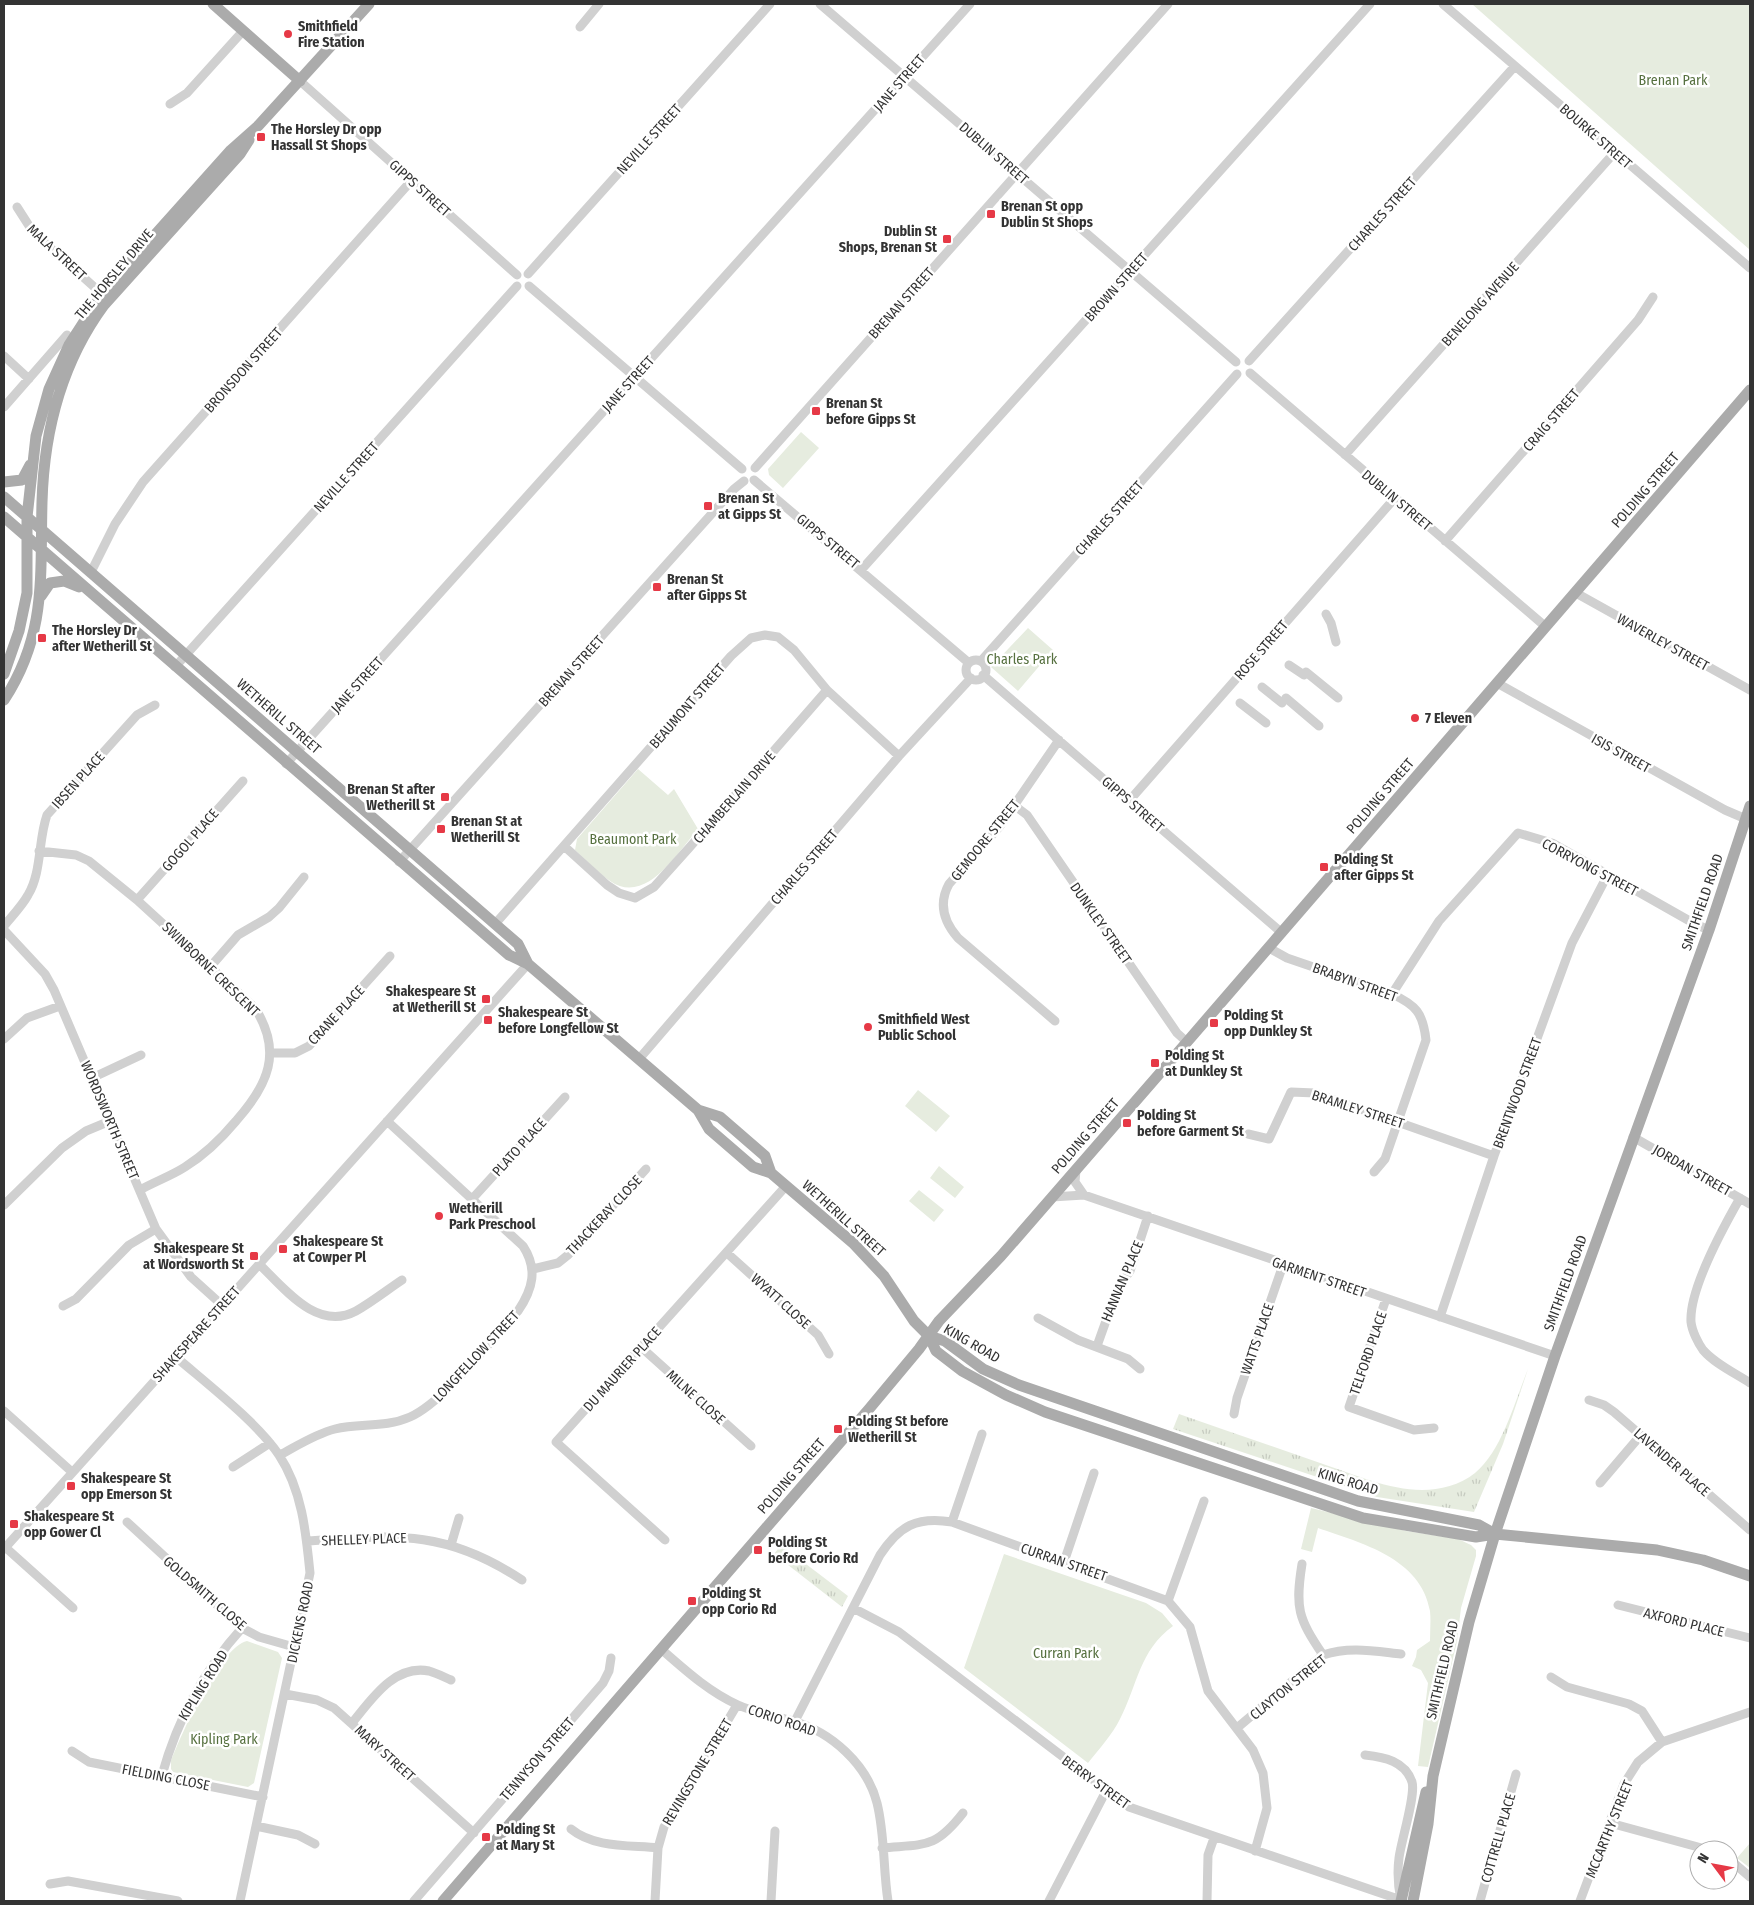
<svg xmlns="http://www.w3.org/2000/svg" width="1754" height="1905" font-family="'Fira Sans Condensed',sans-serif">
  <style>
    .grass { fill: url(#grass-tufts) }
    .park { fill: #e6ecdf }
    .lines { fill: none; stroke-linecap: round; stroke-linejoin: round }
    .minor { stroke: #d0d0d0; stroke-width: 9 }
    .major { stroke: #ababab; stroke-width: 11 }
    .poi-dot { fill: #e63946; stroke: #fff; stroke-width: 2 }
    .labels { text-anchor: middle; stroke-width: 5; stroke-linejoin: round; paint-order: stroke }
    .poi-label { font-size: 14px; font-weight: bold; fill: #333; stroke: #fff; text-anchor: start }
    .park-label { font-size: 14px; fill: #56703f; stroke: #fff }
    .street-label { font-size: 14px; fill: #333; stroke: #fff }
  </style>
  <defs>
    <pattern id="grass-tufts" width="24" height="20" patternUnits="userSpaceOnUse" patternTransform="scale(1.25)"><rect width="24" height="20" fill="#e6ecdf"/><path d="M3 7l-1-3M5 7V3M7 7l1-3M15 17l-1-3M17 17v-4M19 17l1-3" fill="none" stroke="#c6cbc0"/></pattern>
  </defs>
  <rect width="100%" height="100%" fill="#fff"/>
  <path class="grass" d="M 1528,1369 L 1503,1444 L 1474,1512 L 1377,1497 L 1173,1429 L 1179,1414 C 1227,1431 1275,1447 1323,1464 C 1353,1474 1389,1490 1422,1490 C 1440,1490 1460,1485 1475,1473 C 1502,1451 1515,1401 1528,1369 Z
    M 781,1545 L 848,1596 L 842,1607 L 774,1554 Z"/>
  <path class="park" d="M 1472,4 L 1750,4 L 1750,250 Z
    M 801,432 L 819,448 L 783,488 L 769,475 L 768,469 Z
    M 1028,628 L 1053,650 L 1018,691 L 991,667 Z
    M 638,769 L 668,795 L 674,789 L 698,829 C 677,853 646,906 610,881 C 597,872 586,860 575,850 L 577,839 Z
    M 918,1090 L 950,1116 L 936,1132 L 905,1106 Z
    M 939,1166 L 964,1187 L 955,1198 L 930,1178 Z
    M 919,1190 L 944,1210 L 934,1222 L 909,1201 Z
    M 1311,1508 L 1406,1531 L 1458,1539 L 1471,1545 L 1476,1550 L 1476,1556 L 1461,1608 L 1457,1641 L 1428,1767 L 1418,1766 L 1428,1683 L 1421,1670 L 1412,1666 L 1416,1657 L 1417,1650 L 1430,1641 C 1430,1631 1431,1621 1430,1611 C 1421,1558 1361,1543 1318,1528 L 1312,1552 L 1301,1549 Z
    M 1004,1554 L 1146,1603 L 1162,1613 L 1173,1626 C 1139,1651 1138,1684 1120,1719 C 1112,1735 1099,1749 1088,1763 L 964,1668 Z
    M 247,1641 L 278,1652 L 282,1658 L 254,1783 L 248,1787 L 173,1772 L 171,1769 L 171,1761 C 181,1735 220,1647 247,1641 Z
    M 1750,1843 L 1750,1868 L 1737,1858 Z"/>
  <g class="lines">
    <path class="minor" d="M 820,4 L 1236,362
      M 1443,4 L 1750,268
      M 580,27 L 599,4
      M 300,81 L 517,275
      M 170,104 L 187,93 L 243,31
      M 17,207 L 33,232 L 102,294
      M 528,274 L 770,4
      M 529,286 L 742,469
      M 4,356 L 29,379
      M 1249,361 L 1515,66
      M 1250,373 L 1546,627
      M 4,407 L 67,335
      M 1345,455 L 1615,152
      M 755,468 L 1168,4
      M 754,480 L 969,663
      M 1445,541 L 1638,320 L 1653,297
      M 862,569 L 1370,4
      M 91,572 L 115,524 L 143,482 L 412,180
      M 1576,593 L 1750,690
      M 1326,614 L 1331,623 L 1336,642
      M966 670a10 10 0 1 1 20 0a10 10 0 1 1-20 0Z
      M 981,661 L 1237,374
      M 1289,665 L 1304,675
      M 175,667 L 517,286
      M 1306,672 L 1338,698
      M 983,675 L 1282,933
      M 1497,683 L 1725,810 L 1746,819
      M 1262,687 L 1282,703
      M 1286,698 L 1319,726
      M 1240,703 L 1266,723
      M 286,764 L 970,4
      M 1129,801 L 1394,499
      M 1015,806 L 1027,815 L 1177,1033 L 1187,1042
      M 564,846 L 607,885 L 619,893 L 635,898 L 654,887 L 689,848 L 827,690
      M 39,851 L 76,855 L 89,861 L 137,900 L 255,1008 C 283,1052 268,1085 236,1121 C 221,1139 204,1155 185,1167 C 171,1176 154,1182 140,1190
      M 399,862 L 734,489 L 744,481
      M 137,900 L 243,781
      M 495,924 L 731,656 L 751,638 L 765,635 L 778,637 L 794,650 L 827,690 L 899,756
      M 4,926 C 12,916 22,906 28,895 C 42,872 38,840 47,815 L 137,715 L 155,705
      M 4,930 L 45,974 L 54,990 L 156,1229 L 191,1277 L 222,1305
      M 1269,948 L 1287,958 L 1392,994 C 1416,1005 1423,1013 1426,1040 L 1385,1159 L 1374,1172
      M 211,966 L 238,935 L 269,917 L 279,908 L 304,877
      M 1392,994 L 1439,921 L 1518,833 L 1552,843 L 1695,924 L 1709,930
      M 1055,1021 L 958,938 C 944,922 938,904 949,884 L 1000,826 L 1059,740
      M 4,1039 L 27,1018 L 60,1006
      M 271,1053 L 295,1053 L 309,1046 L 390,956
      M 639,1059 L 899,756 L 971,678
      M 92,1078 L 141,1055
      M 1248,1134 L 1269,1139 L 1291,1092 L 1315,1093 L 1494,1156
      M 1633,1137 L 1750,1204
      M 1076,1170 L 1075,1182 L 1084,1195
      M 1052,1197 L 1084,1195 L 1555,1356
      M 473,1198 L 565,1097
      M 1740,1198 C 1724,1226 1689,1290 1691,1322 C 1692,1331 1698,1343 1703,1350 C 1715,1364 1735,1373 1750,1383
      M 4,1205 L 62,1148 L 86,1131 L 110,1121
      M 727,1253 L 818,1335 L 829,1354
      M 259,1264 C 284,1288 317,1332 356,1311 C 372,1302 387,1290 402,1280
      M 533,1269 L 558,1263 L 568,1255 L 646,1169
      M 1386,1299 L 1349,1407 L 1414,1430 L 1434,1428
      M 63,1306 L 76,1299 L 129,1245 L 156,1229
      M 1440,1317 L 1494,1156 L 1572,943 L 1607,876
      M 1038,1318 L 1078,1340 L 1128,1359 L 1140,1369
      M 1097,1346 L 1117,1290 L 1130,1271 L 1148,1216
      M 642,1348 L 751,1446
      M 176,1357 C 206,1383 258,1423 279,1455 C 302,1490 306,1532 310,1573 L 240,1901
      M 1589,1400 L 1604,1405 L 1614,1412 L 1750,1530
      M 4,1411 L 72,1472
      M 1234,1414 L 1237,1398 L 1283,1265
      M 280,1455 C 297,1446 315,1434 335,1429 C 360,1423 385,1428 410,1417 C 444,1402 491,1340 518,1311 C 533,1289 538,1269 523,1246 L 387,1121
      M 233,1467 L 270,1443
      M 1600,1483 L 1640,1436
      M 127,1522 L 242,1628 L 259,1637 L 294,1647
      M 952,1522 L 982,1434
      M 665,1540 L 556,1442 L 786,1186
      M 307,1541 C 396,1535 445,1529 522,1580
      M 451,1545 L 459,1518
      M 5,1547 L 73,1608
      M 4,1549 L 528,964
      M 1064,1562 L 1094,1473
      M 1302,1564 C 1295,1608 1298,1618 1323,1655
      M 1168,1601 L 1204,1501
      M 1618,1605 L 1750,1638
      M 853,1608 L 899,1632 L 1129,1807 L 1401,1900 C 1398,1886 1397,1873 1399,1858 C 1401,1841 1416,1795 1412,1782 C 1405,1761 1384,1757 1365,1755
      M 661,1649 C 685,1670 709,1692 738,1705 C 756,1713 775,1716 793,1721 C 831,1732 867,1764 877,1803 C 885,1835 883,1869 888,1901
      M 1551,1677 L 1567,1687 L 1629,1704 L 1642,1711 L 1662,1742
      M 285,1694 L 317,1700 L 334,1708 L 474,1833
      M 795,1721 L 880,1555 C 899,1526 917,1516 952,1522 L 1168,1601 L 1190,1627 L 1208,1691 L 1253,1750 L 1263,1773 L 1267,1808 L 1255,1851
      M 352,1723 C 371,1700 394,1664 429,1671 C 436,1673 444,1677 451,1680
      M 1237,1728 L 1323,1655 C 1349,1646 1374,1651 1401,1654
      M 72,1751 L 89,1762 L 263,1797
      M 162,1775 C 177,1721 204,1670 242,1628
      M 1610,1823 L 1709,1850
      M 256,1826 L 298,1835 L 315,1844
      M 571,1829 C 594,1848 630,1845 658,1848
      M 882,1848 C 925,1844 935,1849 963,1813
      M 1729,1859 L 1750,1877
      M 50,1884 L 68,1881 L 178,1901
      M 414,1901 L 603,1683 L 609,1671 L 611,1658
      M 655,1901 L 658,1848 L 664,1827 L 737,1705
      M 771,1901 L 775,1831
      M 1049,1901 L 1106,1791
      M 1207,1901 L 1208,1855 L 1214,1838
      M 1480,1901 L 1516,1774
      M 1580,1901 L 1624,1784 L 1638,1762 L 1662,1742 L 1750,1712"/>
    <path class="major" d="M 213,4 L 300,81
      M 4,482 L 22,480 L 30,465
      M 4,497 L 518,944 L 528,964
      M 4,517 L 509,955 L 528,964 L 698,1110 L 709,1129 L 753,1167 L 771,1173 L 853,1243 L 884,1276 L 914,1321 L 929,1336 L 936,1351 L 962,1371 L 1006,1395 L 1045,1412 L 1363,1518 L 1476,1537 L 1495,1534 L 1657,1550 L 1703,1560 L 1750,1576
      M 41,596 L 50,583 L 64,581 L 79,587
      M 4,674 L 19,631 L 27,593 L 27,517 L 36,436 L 49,389 L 69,345 L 102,294 L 231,150 L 258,126 L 369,4
      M 4,700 C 47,634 40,577 42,502 C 44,431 62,362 104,305 L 240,154 L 249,140
      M 698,1110 L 720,1117 L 765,1156 L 771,1173
      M 929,1336 L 945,1341 L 983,1369 L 1019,1385 L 1358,1501 L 1479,1525 L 1495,1534
      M 443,1901 L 869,1409 L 919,1349 L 939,1321 L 1001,1256 L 1187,1042 L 1750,390
      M 1401,1901 L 1426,1792
      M 1413,1901 L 1428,1824 L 1433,1776 L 1469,1622 L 1495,1534 L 1555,1356 L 1709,930 L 1750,806"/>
  </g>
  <g class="poi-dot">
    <circle cx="288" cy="34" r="5"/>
    <rect x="256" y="132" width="10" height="10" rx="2.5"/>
    <rect x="986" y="209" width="10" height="10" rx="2.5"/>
    <rect x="942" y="234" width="10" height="10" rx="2.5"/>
    <rect x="811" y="406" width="10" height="10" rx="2.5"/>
    <rect x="703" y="501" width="10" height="10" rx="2.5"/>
    <rect x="652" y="582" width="10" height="10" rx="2.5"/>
    <rect x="37" y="633" width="10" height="10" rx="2.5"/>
    <circle cx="1415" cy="718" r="5"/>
    <rect x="440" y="792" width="10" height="10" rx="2.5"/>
    <rect x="436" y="824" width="10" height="10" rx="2.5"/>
    <rect x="1319" y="862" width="10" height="10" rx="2.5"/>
    <rect x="481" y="994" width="10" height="10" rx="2.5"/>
    <rect x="483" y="1015" width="10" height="10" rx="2.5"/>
    <rect x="1209" y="1018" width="10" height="10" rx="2.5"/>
    <circle cx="868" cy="1027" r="5"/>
    <rect x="1150" y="1058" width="10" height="10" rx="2.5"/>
    <rect x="1122" y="1118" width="10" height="10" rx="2.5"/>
    <circle cx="439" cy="1216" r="5"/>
    <rect x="278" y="1244" width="10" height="10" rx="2.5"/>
    <rect x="249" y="1251" width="10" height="10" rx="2.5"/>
    <rect x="833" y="1424" width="10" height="10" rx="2.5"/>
    <rect x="66" y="1481" width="10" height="10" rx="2.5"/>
    <rect x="9" y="1519" width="10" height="10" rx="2.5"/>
    <rect x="753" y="1545" width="10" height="10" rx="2.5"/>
    <rect x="687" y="1596" width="10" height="10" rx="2.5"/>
    <rect x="481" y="1832" width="10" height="10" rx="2.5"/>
  </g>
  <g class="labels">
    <g class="poi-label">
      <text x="298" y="31">Smithfield<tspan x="298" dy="16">Fire Station</tspan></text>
      <text x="271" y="134">The Horsley Dr opp<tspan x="271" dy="16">Hassall St Shops</tspan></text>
      <text x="1001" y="211">Brenan St opp<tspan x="1001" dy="16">Dublin St Shops</tspan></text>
      <text x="937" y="236" text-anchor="end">Dublin St<tspan x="937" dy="16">Shops, Brenan St</tspan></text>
      <text x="826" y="408">Brenan St<tspan x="826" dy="16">before Gipps St</tspan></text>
      <text x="718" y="503">Brenan St<tspan x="718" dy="16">at Gipps St</tspan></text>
      <text x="667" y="584">Brenan St<tspan x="667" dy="16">after Gipps St</tspan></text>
      <text x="52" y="635">The Horsley Dr<tspan x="52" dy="16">after Wetherill St</tspan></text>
      <text x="1425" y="723">7 Eleven</text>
      <text x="435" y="794" text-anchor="end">Brenan St after<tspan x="435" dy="16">Wetherill St</tspan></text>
      <text x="451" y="826">Brenan St at<tspan x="451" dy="16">Wetherill St</tspan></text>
      <text x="1334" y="864">Polding St<tspan x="1334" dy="16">after Gipps St</tspan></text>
      <text x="476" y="996" text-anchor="end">Shakespeare St<tspan x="476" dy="16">at Wetherill St</tspan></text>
      <text x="498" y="1017">Shakespeare St<tspan x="498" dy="16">before Longfellow St</tspan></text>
      <text x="1224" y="1020">Polding St<tspan x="1224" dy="16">opp Dunkley St</tspan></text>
      <text x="878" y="1024">Smithfield West<tspan x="878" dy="16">Public School</tspan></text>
      <text x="1165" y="1060">Polding St<tspan x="1165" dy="16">at Dunkley St</tspan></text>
      <text x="1137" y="1120">Polding St<tspan x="1137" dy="16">before Garment St</tspan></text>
      <text x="449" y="1213">Wetherill<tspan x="449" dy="16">Park Preschool</tspan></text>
      <text x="293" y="1246">Shakespeare St<tspan x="293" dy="16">at Cowper Pl</tspan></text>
      <text x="244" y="1253" text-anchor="end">Shakespeare St<tspan x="244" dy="16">at Wordsworth St</tspan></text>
      <text x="848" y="1426">Polding St before<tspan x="848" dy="16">Wetherill St</tspan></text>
      <text x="81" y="1483">Shakespeare St<tspan x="81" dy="16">opp Emerson St</tspan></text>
      <text x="24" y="1521">Shakespeare St<tspan x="24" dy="16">opp Gower Cl</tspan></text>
      <text x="768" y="1547">Polding St<tspan x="768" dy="16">before Corio Rd</tspan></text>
      <text x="702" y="1598">Polding St<tspan x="702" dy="16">opp Corio Rd</tspan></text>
      <text x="496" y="1834">Polding St<tspan x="496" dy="16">at Mary St</tspan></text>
    </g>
    <g class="park-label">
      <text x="1673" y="85">Brenan Park</text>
      <text x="1022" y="664">Charles Park</text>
      <text x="633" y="844">Beaumont Park</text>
      <text x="1066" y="1658">Curran Park</text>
      <text x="224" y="1744">Kipling Park</text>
    </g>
    <g class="street-label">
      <text transform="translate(899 83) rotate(-49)" y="5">JANE STREET</text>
      <text transform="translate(1596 136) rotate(41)" y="5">BOURKE STREET</text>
      <text transform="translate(649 139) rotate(-48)" y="5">NEVILLE STREET</text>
      <text transform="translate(994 153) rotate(41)" y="5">DUBLIN STREET</text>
      <text transform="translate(420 188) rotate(42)" y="5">GIPPS STREET</text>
      <text transform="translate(1382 214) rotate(-48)" y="5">CHARLES STREET</text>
      <text transform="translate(57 252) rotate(43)" y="5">MALA STREET</text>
      <text transform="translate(114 274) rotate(-50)" y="5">THE HORSLEY DRIVE</text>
      <text transform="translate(1116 287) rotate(-48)" y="5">BROWN STREET</text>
      <text transform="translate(901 303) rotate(-48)" y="5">BRENAN STREET</text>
      <text transform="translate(1480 304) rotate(-48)" y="5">BENELONG AVENUE</text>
      <text transform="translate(243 370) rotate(-48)" y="5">BRONSDON STREET</text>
      <text transform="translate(628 384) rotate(-48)" y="5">JANE STREET</text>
      <text transform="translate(1551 420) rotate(-49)" y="5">CRAIG STREET</text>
      <text transform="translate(346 477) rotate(-48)" y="5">NEVILLE STREET</text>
      <text transform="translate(1645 490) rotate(-49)" y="5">POLDING STREET</text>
      <text transform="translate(1397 500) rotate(40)" y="5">DUBLIN STREET</text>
      <text transform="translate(1109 518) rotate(-48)" y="5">CHARLES STREET</text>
      <text transform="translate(828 541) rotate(40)" y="5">GIPPS STREET</text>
      <text transform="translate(1663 642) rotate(29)" y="5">WAVERLEY STREET</text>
      <text transform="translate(1261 650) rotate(-49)" y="5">ROSE STREET</text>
      <text transform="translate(571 671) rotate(-48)" y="5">BRENAN STREET</text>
      <text transform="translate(357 685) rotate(-48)" y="5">JANE STREET</text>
      <text transform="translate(687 706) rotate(-49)" y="5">BEAUMONT STREET</text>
      <text transform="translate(279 716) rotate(41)" y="5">WETHERILL STREET</text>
      <text transform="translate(1621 753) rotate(29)" y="5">ISIS STREET</text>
      <text transform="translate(78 780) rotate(-48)" y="5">IBSEN PLACE</text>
      <text transform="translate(1380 796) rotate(-49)" y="5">POLDING STREET</text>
      <text transform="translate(734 797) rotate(-49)" y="5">CHAMBERLAIN DRIVE</text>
      <text transform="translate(1133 804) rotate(41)" y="5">GIPPS STREET</text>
      <text transform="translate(190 840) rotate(-49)" y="5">GOGOL PLACE</text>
      <text transform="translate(985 840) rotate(-51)" y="5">GEMOORE STREET</text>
      <text transform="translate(804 867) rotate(-49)" y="5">CHARLES STREET</text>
      <text transform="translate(1590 867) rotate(28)" y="5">CORRYONG STREET</text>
      <text transform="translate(1702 902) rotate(-71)" y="5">SMITHFIELD ROAD</text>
      <text transform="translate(1101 923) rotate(55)" y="5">DUNKLEY STREET</text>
      <text transform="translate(211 969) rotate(44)" y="5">SWINBORNE CRESCENT</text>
      <text transform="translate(1355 982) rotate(20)" y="5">BRABYN STREET</text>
      <text transform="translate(336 1015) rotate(-47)" y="5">CRANE PLACE</text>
      <text transform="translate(1517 1093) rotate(-70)" y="5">BRENTWOOD STREET</text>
      <text transform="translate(1358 1109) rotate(18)" y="5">BRAMLEY STREET</text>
      <text transform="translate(110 1120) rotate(67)" y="5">WORDSWORTH STREET</text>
      <text transform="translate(1085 1136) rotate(-49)" y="5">POLDING STREET</text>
      <text transform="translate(519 1147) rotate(-48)" y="5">PLATO PLACE</text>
      <text transform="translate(1692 1170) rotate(30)" y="5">JORDAN STREET</text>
      <text transform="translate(604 1215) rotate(-47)" y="5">THACKERAY CLOSE</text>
      <text transform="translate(844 1218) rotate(42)" y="5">WETHERILL STREET</text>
      <text transform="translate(1319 1277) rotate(19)" y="5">GARMENT STREET</text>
      <text transform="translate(1122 1281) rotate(-67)" y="5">HANNAN PLACE</text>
      <text transform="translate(1565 1283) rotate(-70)" y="5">SMITHFIELD ROAD</text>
      <text transform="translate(781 1301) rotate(42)" y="5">WYATT CLOSE</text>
      <text transform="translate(196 1334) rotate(-48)" y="5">SHAKESPEARE STREET</text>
      <text transform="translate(1257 1339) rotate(-71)" y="5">WATTS PLACE</text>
      <text transform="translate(972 1343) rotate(30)" y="5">KING ROAD</text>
      <text transform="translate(1368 1353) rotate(-71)" y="5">TELFORD PLACE</text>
      <text transform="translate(476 1356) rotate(-47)" y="5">LONGFELLOW STREET</text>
      <text transform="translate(622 1369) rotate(-48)" y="5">DU MAURIER PLACE</text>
      <text transform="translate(696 1397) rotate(42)" y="5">MILNE CLOSE</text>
      <text transform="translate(1672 1462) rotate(41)" y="5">LAVENDER PLACE</text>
      <text transform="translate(791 1476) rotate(-49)" y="5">POLDING STREET</text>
      <text transform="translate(1348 1481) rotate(17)" y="5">KING ROAD</text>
      <text transform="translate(364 1539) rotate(-2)" y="5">SHELLEY PLACE</text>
      <text transform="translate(1064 1562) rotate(19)" y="5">CURRAN STREET</text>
      <text transform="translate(205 1593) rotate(41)" y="5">GOLDSMITH CLOSE</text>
      <text transform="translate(300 1622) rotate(-78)" y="5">DICKENS ROAD</text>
      <text transform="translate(1684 1622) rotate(14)" y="5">AXFORD PLACE</text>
      <text transform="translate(1442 1670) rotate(-77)" y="5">SMITHFIELD ROAD</text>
      <text transform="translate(203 1685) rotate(-58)" y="5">KIPLING ROAD</text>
      <text transform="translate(1288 1687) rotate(-39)" y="5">CLAYTON STREET</text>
      <text transform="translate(782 1720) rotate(19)" y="5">CORIO ROAD</text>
      <text transform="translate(385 1753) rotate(42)" y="5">MARY STREET</text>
      <text transform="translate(537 1759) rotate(-49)" y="5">TENNYSON STREET</text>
      <text transform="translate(697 1772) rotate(-59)" y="5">REVINGSTONE STREET</text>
      <text transform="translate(166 1777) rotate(11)" y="5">FIELDING CLOSE</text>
      <text transform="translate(1096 1782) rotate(36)" y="5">BERRY STREET</text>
      <text transform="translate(1609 1829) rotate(-68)" y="5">MCCARTHY STREET</text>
      <text transform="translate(1498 1838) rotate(-74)" y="5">COTTRELL PLACE</text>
    </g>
  </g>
  <rect width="1754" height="1905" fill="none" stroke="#333333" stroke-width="10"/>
  <g transform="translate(1714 1865) rotate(302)"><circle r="24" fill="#ffffff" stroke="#adadad"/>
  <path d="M0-4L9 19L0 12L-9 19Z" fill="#e63946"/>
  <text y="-8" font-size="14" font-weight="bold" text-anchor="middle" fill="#333333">N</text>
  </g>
</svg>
